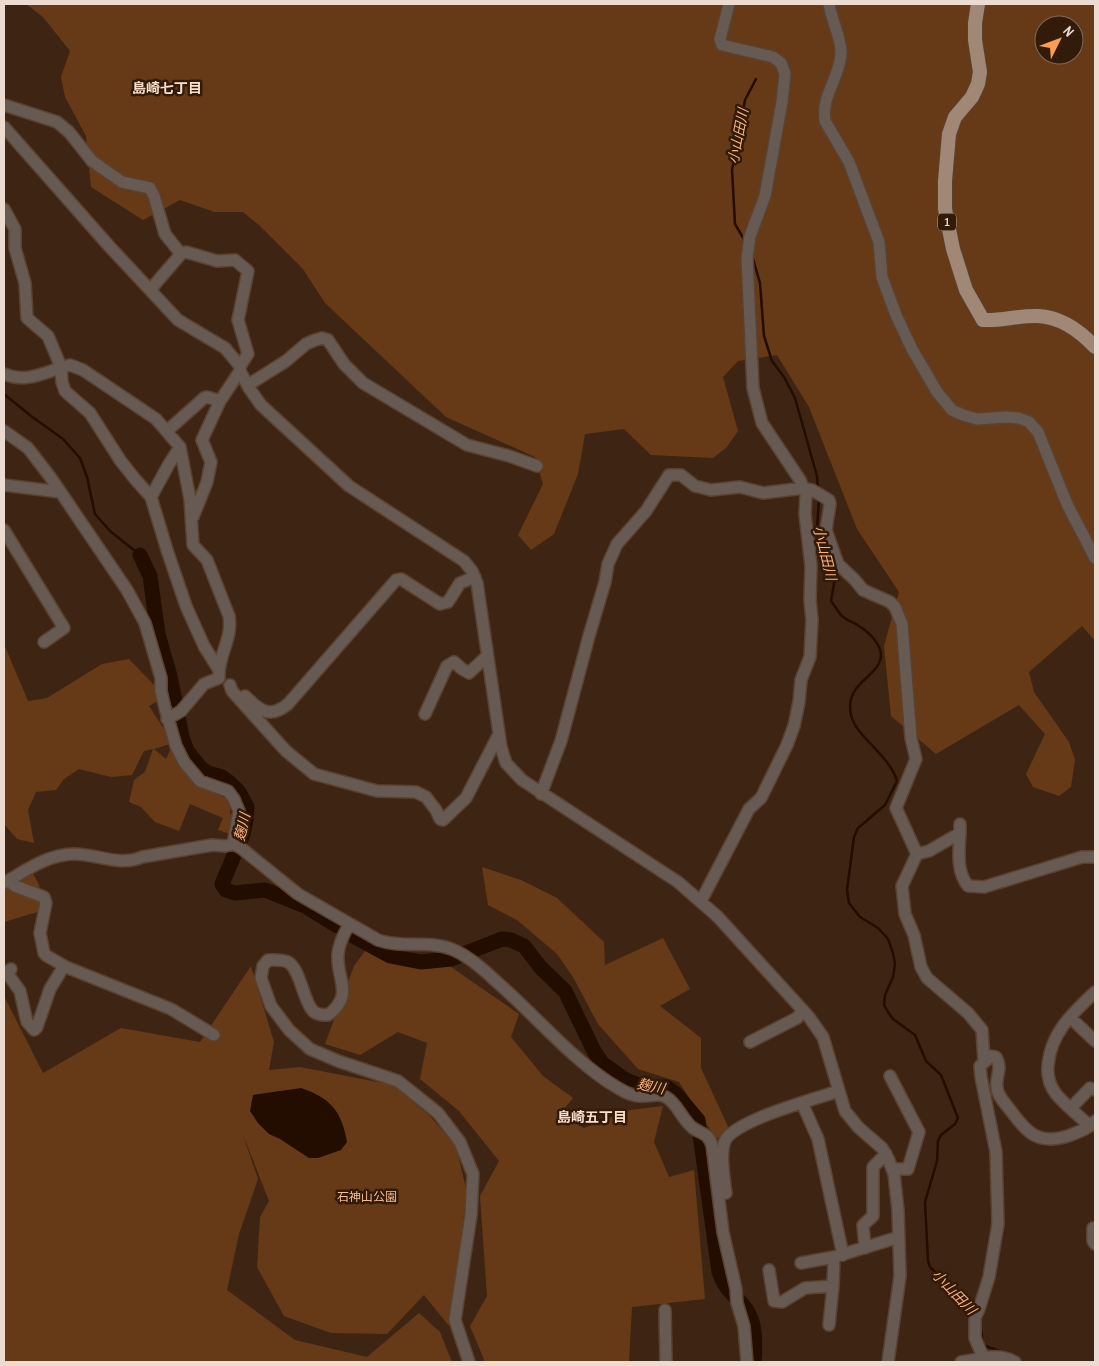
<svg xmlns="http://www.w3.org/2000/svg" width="1099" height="1366" font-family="'Archivo Narrow','Noto Sans JP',sans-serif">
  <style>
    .green { fill: #663a17; fill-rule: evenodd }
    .water { fill: #230c00 }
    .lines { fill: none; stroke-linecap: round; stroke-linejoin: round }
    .stream { stroke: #230c00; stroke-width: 2.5 }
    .river { stroke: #230c00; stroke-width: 15 }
    .minor-casing { stroke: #5a4231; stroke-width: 14 }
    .major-casing { stroke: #5a4231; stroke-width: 16 }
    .minor { stroke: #675a52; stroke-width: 11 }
    .major { stroke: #a18776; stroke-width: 14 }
    .labels { text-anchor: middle; stroke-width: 5; stroke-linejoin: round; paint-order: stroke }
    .shield { fill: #331b09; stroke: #b4a194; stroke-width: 1 }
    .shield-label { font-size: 11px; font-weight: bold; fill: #ecdbd0 }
    .park-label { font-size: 12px; fill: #f6ba91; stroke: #331b09 }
    .neighbourhood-label { font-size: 14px; font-weight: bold; fill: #f9decb; stroke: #331b09 }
    .water-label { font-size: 14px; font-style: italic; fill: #fbb17c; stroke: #331b09 }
  </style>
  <rect width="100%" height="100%" fill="#3e2513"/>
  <path class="green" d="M 26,4 L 1095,4 L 1095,641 L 1082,626 L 1029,672 L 1034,692 L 1069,742 L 1075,760 L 1071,787 L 1059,796 L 1033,787 L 1026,774 L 1045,734 L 1019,705 L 936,754 L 891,716 L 884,646 L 899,592 L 857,529 L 809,407 L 777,355 L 738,361 L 723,377 L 738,431 L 726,448 L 713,458 L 651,455 L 624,429 L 585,434 L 578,474 L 554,534 L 531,550 L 518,535 L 543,484 L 535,457 L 446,417 L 325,303 L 303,269 L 260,226 L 243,212 L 214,212 L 180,200 L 143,220 L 91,187 L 86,136 L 65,97 L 61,77 L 70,51 L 43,17 ZM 1044,25 L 1074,25 L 1074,55 L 1044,55 Z
    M 4,644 L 28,701 L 47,698 L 102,664 L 129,659 L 155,686 L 158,701 L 149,706 L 173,743 L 154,749 L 166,759 L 171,748 L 205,789 L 230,800 L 230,814 L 235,817 L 230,834 L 218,830 L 223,818 L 190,804 L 179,831 L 155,822 L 141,807 L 129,802 L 134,780 L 145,772 L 153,749 L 144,751 L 132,775 L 111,777 L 79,769 L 64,779 L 56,790 L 36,792 L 28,810 L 34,843 L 17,839 L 4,824 Z
    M 482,867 L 521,880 L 557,898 L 604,942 L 605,965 L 663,938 L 690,989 L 660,1006 L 701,1038 L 701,1068 L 730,1131 L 716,1139 L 679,1082 L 638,1069 L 598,1024 L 573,977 L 557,954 L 517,920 L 488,905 Z
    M 33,873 L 39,885 L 44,910 L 4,922 L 4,890 Z
    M 368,947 L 438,958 L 519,1014 L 511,1037 L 543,1076 L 573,1098 L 559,1115 L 584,1128 L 630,1110 L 663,1106 L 654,1142 L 669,1177 L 694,1170 L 705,1299 L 632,1307 L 629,1362 L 485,1362 L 470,1326 L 487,1296 L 480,1196 L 499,1161 L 459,1111 L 420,1079 L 427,1043 L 398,1032 L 360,1055 L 325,1044 L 354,966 Z
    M 251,966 L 274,1042 L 269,1070 L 300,1067 L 393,1085 L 429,1115 L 456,1146 L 467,1193 L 449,1326 L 424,1295 L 387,1334 L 331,1333 L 284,1316 L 257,1267 L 260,1217 L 269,1201 L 242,1132 L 258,1179 L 239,1234 L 227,1290 L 295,1340 L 367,1357 L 419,1313 L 440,1332 L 452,1362 L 4,1362 L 4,996 L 43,1073 L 121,1028 L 200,1042 Z"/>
  <path class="water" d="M 301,1088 C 331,1098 342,1112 347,1142 L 341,1150 L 318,1158 L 309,1158 L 280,1139 L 269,1134 L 258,1123 L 250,1111 L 253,1095 Z"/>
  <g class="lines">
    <path class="stream" d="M 745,241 L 735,224 L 732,170 L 745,100 L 756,79
      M 751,252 L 760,283 L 764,336 L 772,361 L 784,377 L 795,398 L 817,476 L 818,489
      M 4,394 L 31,416 L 63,439 L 80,458 L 87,477 L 95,514 L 110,531 L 140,555
      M 819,499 L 817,529 L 835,578 L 831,601 C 835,606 838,612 842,616 C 847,621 854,622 859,626 C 869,632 881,644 881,656 C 879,678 844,682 851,715 C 856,737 889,754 897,781 L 885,805 L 858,828 L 854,837 L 847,890 L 849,903 L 860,917 L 878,928 L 888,939 L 893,953 L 895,964 L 893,977 L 885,995 L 884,1005 L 888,1012 L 893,1019 L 915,1035 L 926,1061 L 941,1075 L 958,1118 L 955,1124 L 941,1135 L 938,1141 L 937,1161 L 925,1202 L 928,1261 L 930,1267 L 974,1310
      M 980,1323 L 983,1345 L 1002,1352"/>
    <path class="river" d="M 140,555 L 150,576 L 158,634 L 170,676 L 182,737 L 187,751 L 201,768 L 208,773 L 222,777 L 230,783 L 239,792 L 247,807 L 246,820 L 243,834 L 222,884 L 226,890 L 235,893 L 265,890 L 305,906 L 337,926
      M 355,937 L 390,956 L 421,962 L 451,959 L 502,939 L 511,940 L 524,946 L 541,968 L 565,991 L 594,1051 L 602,1063 L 626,1080 L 644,1087 L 666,1087 L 676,1094 L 698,1120 L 719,1272 C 726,1292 735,1294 746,1309 C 757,1325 755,1345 754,1362"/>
    <g class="minor-casing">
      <path id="minor" d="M 829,4 C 831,18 842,41 841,53 C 840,78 821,95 825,121 L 849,162 L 879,242 L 882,277 L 896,315 L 912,349 L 937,392 L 952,410 L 963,415 L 977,419 L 1006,417 L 1019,418 L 1029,422 L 1038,432 L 1067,504 L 1095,558
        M 4,105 L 57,122 L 69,132 L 92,161 L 122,182 L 150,188 L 154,196 L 165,234 L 181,254
        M 4,127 L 109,246 L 178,320 L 225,348 L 240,366 L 240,371 L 249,388 L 261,405 L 349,486 L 464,561 L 472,571 L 477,583 L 501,747 L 506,763 L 522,780 L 678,882 L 718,917 L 809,1017 L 823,1037 L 845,1111 L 858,1127 L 882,1148 L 888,1158 L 894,1174 L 898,1210 L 900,1276 L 888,1362
        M 4,209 L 15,229 L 15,248 L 25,283 L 27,318 L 48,336 L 61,367 L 62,382 L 65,391 L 90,413 L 120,460 L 135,479 L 151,497 L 167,550 L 186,606 L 204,646 L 219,670
        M 150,290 L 181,254 L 186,252 L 217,261 L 235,260 L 248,271 L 238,320 L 248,354 L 240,366
        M 4,374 C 28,384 47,371 70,365 L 83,370 L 156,419 L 180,447 L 190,499 L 193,545 L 207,560 L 229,616 C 233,639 218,655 219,676
        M 248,385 L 286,361 L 306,344 L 315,340 L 322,338 L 328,340 L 344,364 L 363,383 L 467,445 L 509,456 L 537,466
        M 4,431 L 28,448 L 51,478 L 127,590 L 145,623 L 161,678 L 161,691 L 165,708 L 176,746 L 184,762 L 200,781 L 228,791 L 234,799 L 239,811 L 233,844
        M 167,431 L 204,398 L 207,397 L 220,401
        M 4,485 L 60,492
        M 151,497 L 169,464 L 180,447
        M 193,517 L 207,482 L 211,462 L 202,440 L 220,401 L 240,371
        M 4,530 L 64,628 L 44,642
        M 230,685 L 232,691 L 286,751 L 314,774 L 377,791 L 416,792 L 426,797 L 436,810 L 440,819 L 443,820 L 466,798 L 499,734
        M 245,696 C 260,711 270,719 288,704 L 396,580 L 401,579 L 440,604 L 448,602 L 460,583 L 475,577
        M 425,714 L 447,666 L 454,662 L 462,669 L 469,673 L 487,656
        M 167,719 L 181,711 L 204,684 L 219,678
        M 541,794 L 561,741 L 589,636 L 605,582 L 608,564 L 617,544 L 646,511 L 669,475 L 681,475 L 695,486 L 711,490 L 740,487 L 763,493 L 804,488 L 812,490 L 829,500 L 830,504 L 826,530 L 838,564 L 855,580 L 863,590 L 890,602 L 895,607 L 902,624 L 911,738 L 916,759 L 896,808 L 917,854
        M 960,824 L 960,833 L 929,851 L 917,854 L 902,886 L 905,914 L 914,935 L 921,967 L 927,978 L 968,1013 L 982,1030 L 984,1061
        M 960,833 C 959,851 956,871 968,886 L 984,887 L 1082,857 L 1095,857
        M 9,880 L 15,886 L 44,897 L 46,903 L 40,933 L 44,953 L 47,956 L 66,967 L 171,1009 L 214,1035
        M 4,883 C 25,871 48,854 74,854 C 98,854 119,867 142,857 L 212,845 L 225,846 L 233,844 L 241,848 L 298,894 L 378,940 C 403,949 431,939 456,951 C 472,959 485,971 498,983 C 536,1016 576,1064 618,1088 C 626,1093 634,1097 643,1096 C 651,1096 659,1093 666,1097 C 678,1104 682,1120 693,1128 C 703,1135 707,1132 712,1145 L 723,1232 L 736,1289 L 737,1303 L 744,1326 L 747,1362
        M 701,901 L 749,809 L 761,798 L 787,745 L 794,726 L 799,702 L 801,680 L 810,657 L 812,620 L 810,600 L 811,566 L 805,514 L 806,494 L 800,480 L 762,423 L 753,388 L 747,258 L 750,236 L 765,196 L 782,102 L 785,74 L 781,63 L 773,57 L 722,45 L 720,39 L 729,4
        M 349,925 C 343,935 339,943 338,954 C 336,980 355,994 328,1015 C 323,1015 317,1015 313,1011 C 303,1001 301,970 288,962 C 282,959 275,960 268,960 L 263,966 L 261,978 L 271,1006 L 289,1030 L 310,1049 L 338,1061 L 398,1081 L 438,1113 L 460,1142 L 473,1174 L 471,1215 L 455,1320 L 469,1362
        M 11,969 L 7,973 L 20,991 L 27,1022 L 34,1030 L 37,1027 L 50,989 L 64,966
        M 1076,1023 L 1095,1041
        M 750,1042 L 797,1018 L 803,1010
        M 890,1076 L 919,1132 L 908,1169 L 892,1169
        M 802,1103 L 818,1139 L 843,1255
        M 1071,1108 L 1090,1088 L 1095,1090
        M 1090,1126 C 1079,1116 1066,1106 1056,1094 C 1050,1086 1047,1075 1048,1065 C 1051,1032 1073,1013 1095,992
        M 726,1193 C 724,1179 719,1150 726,1139 C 740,1119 814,1099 839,1091
        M 1093,1228 L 1093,1241 L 1095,1244
        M 865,1248 L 863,1225 L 873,1216 L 873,1167 L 886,1154
        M 801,1263 L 834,1257 L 899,1237
        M 769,1270 L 774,1301 L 782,1302 L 805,1288 L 833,1286
        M 665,1310 L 666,1362
        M 829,1325 L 833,1286 L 834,1257
        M 983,1357 L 975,1338 L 975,1318 L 979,1309 L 989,1277 L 998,1224 L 996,1152 L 981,1077 L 980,1066 L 991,1056 L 996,1057 C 1003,1069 995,1077 997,1087 C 997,1096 1006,1104 1011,1111 C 1027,1133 1038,1145 1068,1136 C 1078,1132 1088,1129 1095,1121
        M 961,1362 C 980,1359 997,1352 1015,1362"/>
    </g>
    <g class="major-casing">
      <path id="major" d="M 978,4 L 975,23 L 975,40 L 980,72 L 978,84 L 972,97 L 955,117 L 949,134 L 945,181 L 945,209 L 953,249 L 966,290 L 983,320 C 1002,321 1020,315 1038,316 C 1061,317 1080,331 1095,347"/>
    </g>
    <use href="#minor" class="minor"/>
    <use href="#major" class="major"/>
  </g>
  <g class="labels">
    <rect class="shield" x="938" y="213.5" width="18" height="17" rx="4"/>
    <g class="shield-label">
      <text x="947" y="226">1</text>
    </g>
    <g class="park-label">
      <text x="367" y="1201">石神山公園</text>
    </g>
    <g class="neighbourhood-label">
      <text x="167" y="93">島崎七丁目</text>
      <text x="592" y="1122">島崎五丁目</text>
    </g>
    <g class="water-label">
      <text transform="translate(738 136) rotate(-79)" y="5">小山田川</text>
      <text transform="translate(825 553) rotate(76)" y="5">小山田川</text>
      <text transform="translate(242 827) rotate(-77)" y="5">麹川</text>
      <text transform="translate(651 1086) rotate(11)" y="5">麹川</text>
      <text transform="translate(954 1292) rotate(46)" y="5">小山田川</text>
    </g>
  </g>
  <rect width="1099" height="1366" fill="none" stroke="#ecdbd0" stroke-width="10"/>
  <g transform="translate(1059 40) rotate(48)"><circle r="24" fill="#331b09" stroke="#7d6859"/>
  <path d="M0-4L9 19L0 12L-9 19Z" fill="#fc9d54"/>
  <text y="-8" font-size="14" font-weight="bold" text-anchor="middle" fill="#ecdbd0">N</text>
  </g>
</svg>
